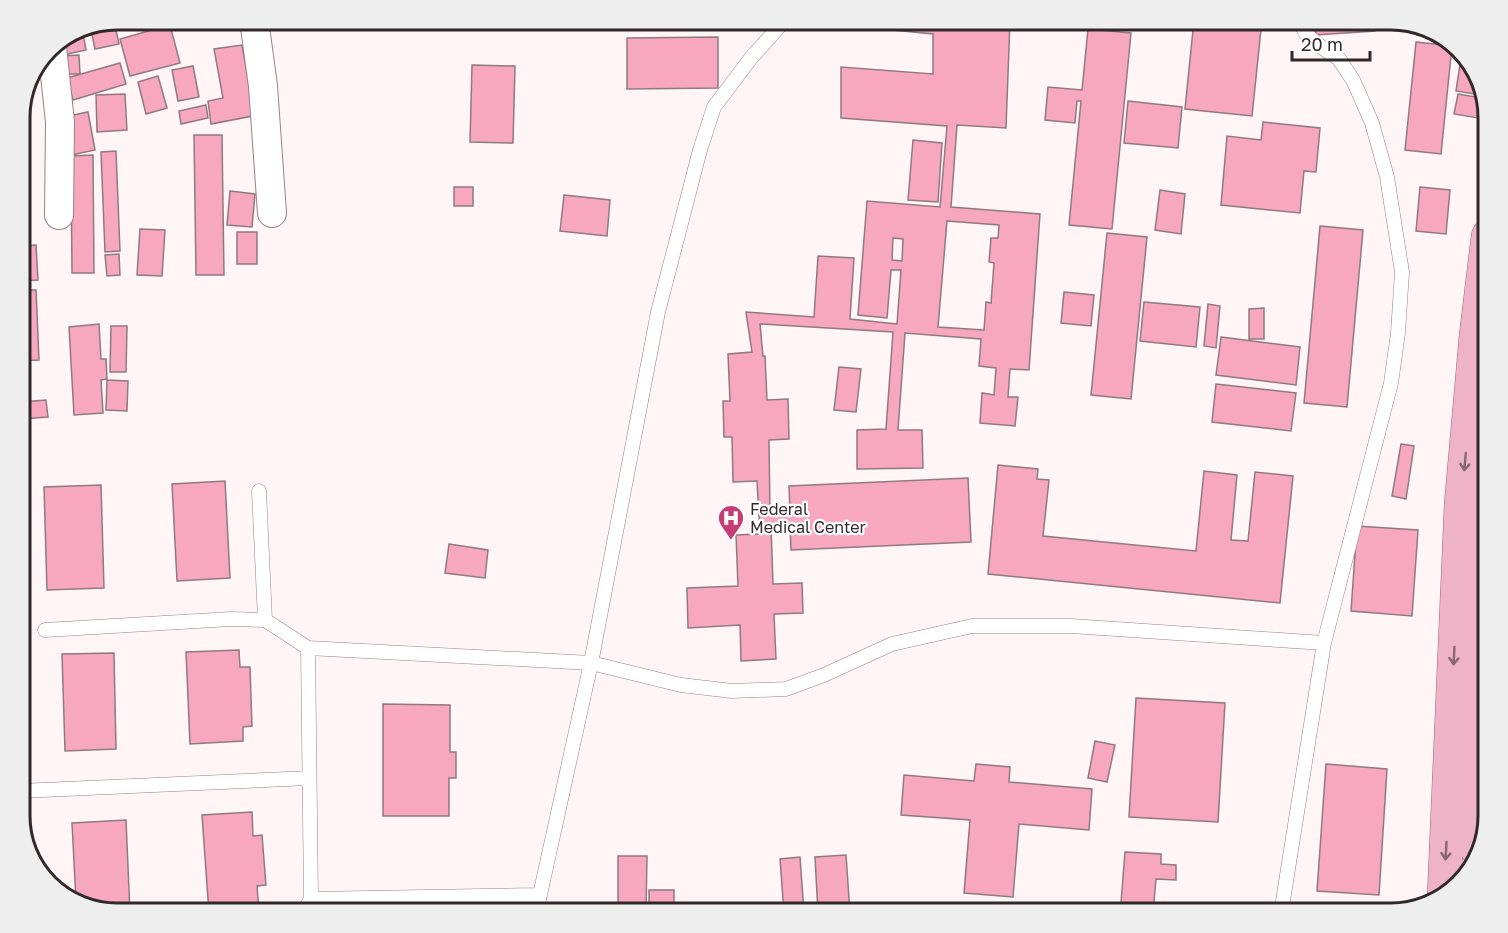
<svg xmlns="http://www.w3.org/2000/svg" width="1508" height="933" font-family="'Golos Text',sans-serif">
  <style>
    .building { fill: #f7a7c0; stroke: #907a80; stroke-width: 1.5; fill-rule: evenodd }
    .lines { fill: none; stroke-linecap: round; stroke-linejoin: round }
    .service-casing { stroke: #978187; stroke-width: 15 }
    .minor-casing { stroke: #978187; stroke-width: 30 }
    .primary-casing { stroke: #a56178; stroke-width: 34 }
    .service { stroke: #fff; stroke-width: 14 }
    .minor { stroke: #fff; stroke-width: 28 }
    .primary { stroke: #eeb3c7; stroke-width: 33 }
    .oneway { stroke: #876771 }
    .labels { text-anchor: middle; stroke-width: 4.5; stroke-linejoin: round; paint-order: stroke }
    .poi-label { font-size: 16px; fill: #32282b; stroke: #fff; text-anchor: start }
    .rim { fill: none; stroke: #32282b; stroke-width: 3 }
  </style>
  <rect width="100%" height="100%" fill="#fff5f7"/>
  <path class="building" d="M 893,20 L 1010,20 L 1006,128 L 957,125 L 951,207 L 1040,214 L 1029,370 L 1010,369 L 1008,397 L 1018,397 L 1015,426 L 980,423 L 982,393 L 994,395 L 996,368 L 979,366 L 981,339 L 905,333 L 898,430 L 922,430 L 923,468 L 857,469 L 857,430 L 886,429 L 893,332 L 760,324 L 763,356 L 765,356 L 767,400 L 788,399 L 789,439 L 769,440 L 770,513 L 790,512 L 789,486 L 968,478 L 971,542 L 791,550 L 790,525 L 771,526 L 773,584 L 802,583 L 803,613 L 774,614 L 776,659 L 741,661 L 740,625 L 688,628 L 687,588 L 738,586 L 736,535 L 760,534 L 757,481 L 733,482 L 732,437 L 724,437 L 723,401 L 730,401 L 728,354 L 752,352 L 746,312 L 814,317 L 818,256 L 854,258 L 850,319 L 897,324 L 901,270 L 891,270 L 887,318 L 858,315 L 867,201 L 940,207 L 947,126 L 841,118 L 841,67 L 933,74 L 933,34 L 893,30 ZM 947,221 L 999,225 L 998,238 L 991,238 L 989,262 L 994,263 L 991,303 L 986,302 L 984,330 L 938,327 ZM 893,238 L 903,239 L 902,261 L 892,260 Z
    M 1194,20 L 1262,20 L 1252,116 L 1185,109 Z
    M 1315,20 L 1374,20 L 1375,31 L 1316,35 Z
    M 114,21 L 119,44 L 95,49 L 91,30 Z
    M 170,25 L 180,63 L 130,76 L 120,39 Z
    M 1088,29 L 1131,33 L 1112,229 L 1069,225 L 1081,101 L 1077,101 L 1075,123 L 1045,120 L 1048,87 L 1082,90 Z
    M 83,34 L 86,50 L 58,56 L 56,45 Z
    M 718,37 L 718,88 L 627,89 L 627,38 Z
    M 1416,42 L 1452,46 L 1441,154 L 1405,150 Z
    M 242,45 L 250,90 L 258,115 L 211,124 L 208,101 L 223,98 L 214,49 Z
    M 79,55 L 80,74 L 61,74 L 60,56 Z
    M 1461,58 L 1467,59 L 1475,68 L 1481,86 L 1480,95 L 1456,91 Z
    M 120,63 L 126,84 L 73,100 L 67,78 Z
    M 472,65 L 515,66 L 513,143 L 470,142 Z
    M 193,66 L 199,97 L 178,101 L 172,70 Z
    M 158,76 L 167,108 L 146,114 L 138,82 Z
    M 125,94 L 127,130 L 97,132 L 96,95 Z
    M 1458,94 L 1482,98 L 1478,118 L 1454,114 Z
    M 1128,101 L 1182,107 L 1178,148 L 1124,143 Z
    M 206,105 L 208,118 L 181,124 L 179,111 Z
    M 88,112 L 95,150 L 71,155 L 63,117 Z
    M 1263,122 L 1320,128 L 1316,172 L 1304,171 L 1300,213 L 1221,205 L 1227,136 L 1261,140 Z
    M 194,135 L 222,135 L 224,275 L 196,275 Z
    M 913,140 L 942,143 L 938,202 L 908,200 Z
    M 116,151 L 120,251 L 105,252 L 101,152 Z
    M 93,155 L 94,273 L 72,273 L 71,156 Z
    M 454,187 L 473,187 L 473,206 L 454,206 Z
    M 1420,187 L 1450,190 L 1446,234 L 1416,231 Z
    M 1160,190 L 1185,194 L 1181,234 L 1155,230 Z
    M 230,191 L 255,194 L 252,227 L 227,225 Z
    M 564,195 L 610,200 L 607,236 L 560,231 Z
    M 1320,226 L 1363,230 L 1347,407 L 1304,403 Z
    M 140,229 L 165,230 L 162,276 L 137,275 Z
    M 237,232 L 257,232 L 257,264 L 237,264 Z
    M 1107,233 L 1147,237 L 1131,399 L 1091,395 Z
    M 36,245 L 38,280 L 21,281 L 20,246 Z
    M 119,254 L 120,275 L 107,276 L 105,255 Z
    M 20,290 L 36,290 L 39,360 L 20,361 Z
    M 1064,292 L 1094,295 L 1091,326 L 1061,323 Z
    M 1144,302 L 1200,307 L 1196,347 L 1140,341 Z
    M 1208,304 L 1220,306 L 1216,348 L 1204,346 Z
    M 1264,308 L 1264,339 L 1249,339 L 1249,309 Z
    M 99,324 L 101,359 L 106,359 L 107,379 L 101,380 L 103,413 L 74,415 L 69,327 Z
    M 111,326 L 127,326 L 126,372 L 110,372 Z
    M 1221,337 L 1300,347 L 1296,385 L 1216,375 Z
    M 839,367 L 861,369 L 856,412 L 834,410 Z
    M 107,380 L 128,381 L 127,411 L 106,410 Z
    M 1216,384 L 1296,393 L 1291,431 L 1212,422 Z
    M 46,400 L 48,417 L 22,419 L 20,402 Z
    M 1401,444 L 1414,446 L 1406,499 L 1392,496 Z
    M 998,465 L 1038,469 L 1037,479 L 1049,480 L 1043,536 L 1196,551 L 1204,471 L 1237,475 L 1231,540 L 1248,541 L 1255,472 L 1293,476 L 1280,603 L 988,574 Z
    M 225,481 L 230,578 L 177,581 L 172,484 Z
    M 101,485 L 104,588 L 47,590 L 44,487 Z
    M 1357,526 L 1418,530 L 1412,616 L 1351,611 Z
    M 449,544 L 488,550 L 485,578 L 445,573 Z
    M 239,650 L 240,667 L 250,667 L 252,726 L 243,727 L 243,741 L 190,744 L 186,652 Z
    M 114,653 L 116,749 L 65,751 L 62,654 Z
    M 1136,698 L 1225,703 L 1218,822 L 1129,817 Z
    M 383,704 L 450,705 L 450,752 L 456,752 L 456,778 L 449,778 L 449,816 L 383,816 Z
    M 1095,741 L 1115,745 L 1107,782 L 1088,778 Z
    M 976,764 L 1010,767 L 1009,782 L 1092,789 L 1089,830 L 1019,824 L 1013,897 L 964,893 L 970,820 L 901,815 L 904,775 L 974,781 Z
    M 1326,764 L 1387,769 L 1379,895 L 1317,891 Z
    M 252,812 L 253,836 L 262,835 L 266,885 L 257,886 L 259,911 L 209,913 L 202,815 Z
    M 126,820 L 130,913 L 117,914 L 76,901 L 72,823 Z
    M 1125,852 L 1161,854 L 1161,864 L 1176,865 L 1176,880 L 1156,879 L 1153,913 L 1126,913 L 1127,903 L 1121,903 Z
    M 846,855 L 850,913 L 818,913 L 815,857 Z
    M 618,856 L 647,856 L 646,913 L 618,913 Z
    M 800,857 L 804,913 L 784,913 L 780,859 Z
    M 649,890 L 674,890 L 674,913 L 649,913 Z
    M 377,909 L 433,913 L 377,913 Z"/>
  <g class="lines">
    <g class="service-casing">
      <path id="service" d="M 259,491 L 265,620
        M 45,630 L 231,619 L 265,620 L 308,648 L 591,663 L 681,685 L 732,691 L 786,689 L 824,675 L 892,644 L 972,626 L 1071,626 L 1324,643 L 1391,383 L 1398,333 L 1402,272 L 1387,177 L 1372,123 L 1353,80 L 1339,59 L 1321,47 L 1306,34 L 1299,20
        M 20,791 L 309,778
        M 311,899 L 539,895
        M 303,913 L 311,899 L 308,648
        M 536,913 L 591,663 L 658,312 L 700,150 L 714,107 L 751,58 L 785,20
        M 1281,913 L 1324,643"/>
    </g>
    <g class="minor-casing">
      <path id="minor" d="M 254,20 L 263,86 L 272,213
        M 52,47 L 60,122 L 59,215"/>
    </g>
    <g class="primary-casing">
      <path id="primary" d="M 1478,851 L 1486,503 L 1488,483
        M 1444,896 L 1461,504 L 1476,335 L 1488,236"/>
    </g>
    <use href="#service" class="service"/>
    <use href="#minor" class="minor"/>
    <use href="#primary" class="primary"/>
  </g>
  <defs><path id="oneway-shaft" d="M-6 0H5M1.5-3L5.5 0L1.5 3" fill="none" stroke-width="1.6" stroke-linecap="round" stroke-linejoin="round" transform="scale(1.5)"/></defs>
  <g class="oneway">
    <use href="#oneway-shaft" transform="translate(1465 462) rotate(95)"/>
    <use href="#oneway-shaft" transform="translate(1454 656) rotate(93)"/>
    <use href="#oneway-shaft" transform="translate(1446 851) rotate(93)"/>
  </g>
  <defs>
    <g id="hospital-pin" transform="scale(1.35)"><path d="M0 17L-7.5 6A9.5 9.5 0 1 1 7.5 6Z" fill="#c63d75" stroke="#fff"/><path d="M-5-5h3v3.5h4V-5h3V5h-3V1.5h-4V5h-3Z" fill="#fff"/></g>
  </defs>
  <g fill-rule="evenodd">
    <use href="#hospital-pin" x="731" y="518"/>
  </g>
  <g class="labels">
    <g class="poi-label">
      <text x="750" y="515">Federal<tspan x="750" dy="18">Medical Center</tspan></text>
    </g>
  </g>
  <path d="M0 0H1508V933H0ZM117 30H1391A87 87 0 0 1 1478 117V816A87 87 0 0 1 1391 903H117A87 87 0 0 1 30 816V117A87 87 0 0 1 117 30Z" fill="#efeeee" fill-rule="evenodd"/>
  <path class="rim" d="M117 30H1391A87 87 0 0 1 1478 117V816A87 87 0 0 1 1391 903H117A87 87 0 0 1 30 816V117A87 87 0 0 1 117 30Z"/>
  <path d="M1292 51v9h78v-9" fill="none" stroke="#32282b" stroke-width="3"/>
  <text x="1301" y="51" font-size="18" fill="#32282b" stroke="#ffffff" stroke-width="4.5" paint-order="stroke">20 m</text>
</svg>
